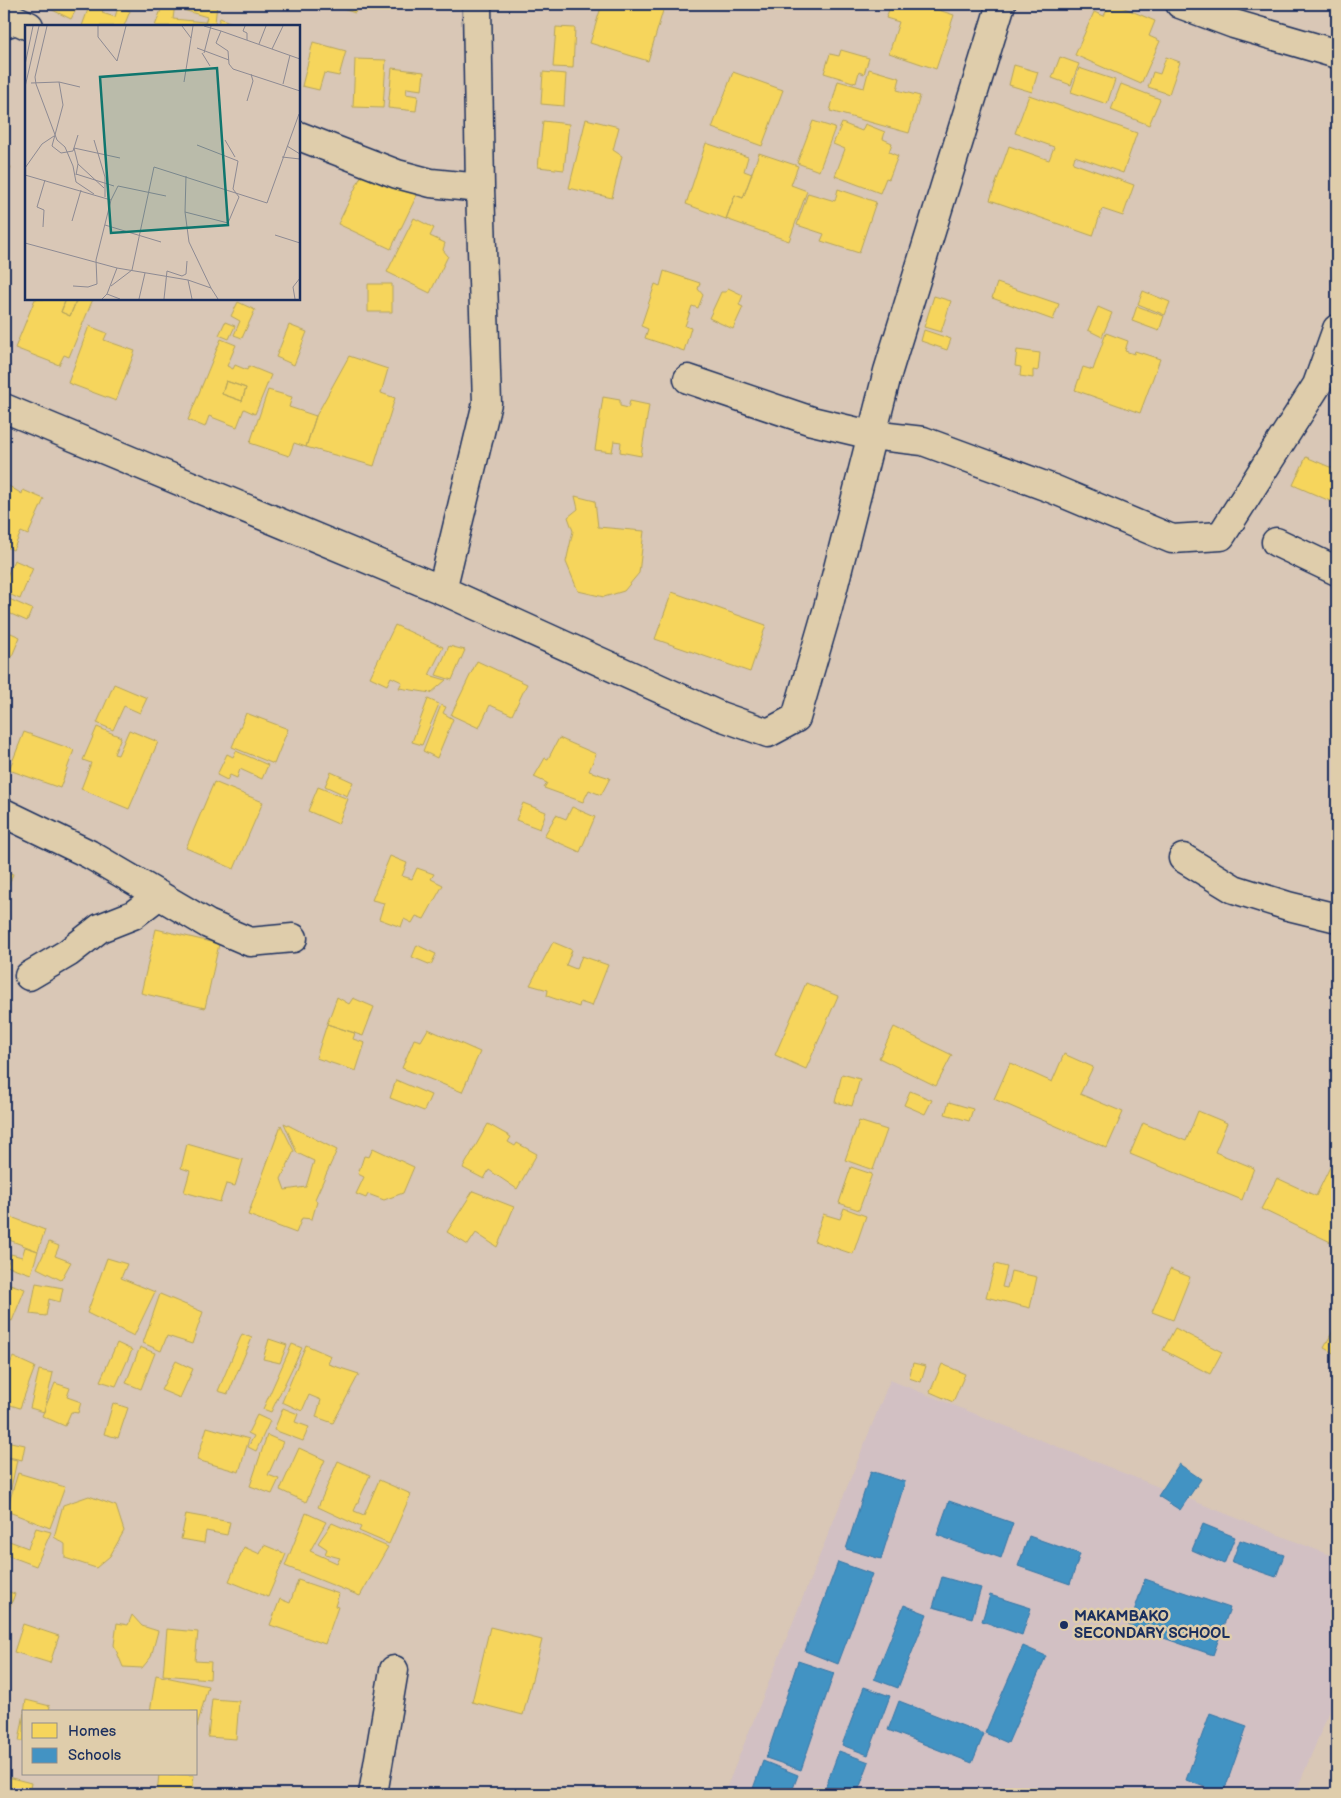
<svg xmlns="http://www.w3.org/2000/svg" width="1341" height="1798" font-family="'Balsamiq Sans',sans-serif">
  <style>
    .built { fill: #d2c0c3 }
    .homes { fill: #f6d55c; stroke: #b4a35d; fill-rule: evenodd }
    .schools { fill: #4393c3; stroke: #3775a5 }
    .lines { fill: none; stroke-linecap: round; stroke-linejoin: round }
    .minor-casing { stroke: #1b2f5e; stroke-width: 31 }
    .minor { stroke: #dfcdab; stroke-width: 28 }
    .poi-dot { fill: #1b2f5e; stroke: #dfcdab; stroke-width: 2 }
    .labels { text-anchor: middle; stroke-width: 5; stroke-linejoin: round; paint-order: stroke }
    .poi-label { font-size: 15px; font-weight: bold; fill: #1b2f5e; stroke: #dfcdab; text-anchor: start }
    .inset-road { fill: none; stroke: #8d8a93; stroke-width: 1 }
    .view { fill: #0f766e; fill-opacity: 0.15; stroke: #0f766e; stroke-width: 2.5 }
    .inset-edge { fill: none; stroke: #1b2f5e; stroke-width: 2.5 }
  </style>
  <rect width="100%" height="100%" fill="#d9c7b6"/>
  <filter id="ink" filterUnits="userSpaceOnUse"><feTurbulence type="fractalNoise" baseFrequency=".02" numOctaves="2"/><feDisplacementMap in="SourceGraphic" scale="10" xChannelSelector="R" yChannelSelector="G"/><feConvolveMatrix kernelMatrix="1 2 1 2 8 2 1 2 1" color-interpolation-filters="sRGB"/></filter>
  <g filter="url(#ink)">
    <path class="built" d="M 890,1380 L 1337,1558 L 1337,1693 L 1295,1794 L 724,1794 Z"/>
    <path class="homes" d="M 40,4 L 79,4 L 71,19 Z
      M 90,4 L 105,4 L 102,13 L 115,17 L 118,7 L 130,11 L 124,26 L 82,26 Z
      M 163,4 L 207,17 L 204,26 L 155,26 Z
      M 175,4 L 217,4 L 215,23 L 173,19 Z
      M 327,4 L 358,4 L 355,13 Z
      M 411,4 L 450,4 L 449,9 Z
      M 602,4 L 665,4 L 648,61 L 590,43 Z
      M 849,4 L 866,4 L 865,8 Z
      M 891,4 L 920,4 L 954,15 L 936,69 L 889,53 L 899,22 L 886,18 Z
      M 1109,4 L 1115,4 L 1155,21 L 1149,36 L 1160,41 L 1141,84 L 1075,55 L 1094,12 L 1104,16 Z
      M 220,18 L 239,26 L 217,26 Z
      M 556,27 L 575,28 L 573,68 L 553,67 Z
      M 313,42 L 346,51 L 339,76 L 324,73 L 319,90 L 302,86 Z
      M 841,50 L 869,58 L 864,74 L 859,72 L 856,83 L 824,73 L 830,54 L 839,56 Z
      M 1060,57 L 1079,64 L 1071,85 L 1052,78 Z
      M 1166,57 L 1180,62 L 1169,94 L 1148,87 L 1153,72 L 1160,74 Z
      M 355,59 L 386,60 L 383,108 L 353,107 Z
      M 1014,65 L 1038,72 L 1032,92 L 1009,85 Z
      M 392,68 L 424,72 L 422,90 L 407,88 L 406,94 L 418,96 L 416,111 L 388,108 Z
      M 1079,68 L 1115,80 L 1107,104 L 1071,92 Z
      M 869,69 L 900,78 L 897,90 L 920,96 L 909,133 L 830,111 L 838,81 L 864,88 Z
      M 543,72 L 566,74 L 564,106 L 541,104 Z
      M 733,72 L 783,90 L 762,146 L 712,128 Z
      M 1121,84 L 1160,99 L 1149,125 L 1111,110 Z
      M 1029,95 L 1137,133 L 1123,173 L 1075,156 L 1073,163 L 1134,185 L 1123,216 L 1102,209 L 1093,236 L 990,200 L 1009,146 L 1049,160 L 1054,147 L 1015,133 Z
      M 586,119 L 619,127 L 613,150 L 622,156 L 612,198 L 569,188 Z
      M 543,121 L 569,124 L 564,170 L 538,167 Z
      M 813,121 L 835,128 L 819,171 L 797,163 Z
      M 842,123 L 862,131 L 865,124 L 885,132 L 883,139 L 892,143 L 889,152 L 898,156 L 889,179 L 886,178 L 880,193 L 835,176 L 845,149 L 833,144 Z
      M 706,143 L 748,157 L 744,171 L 752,174 L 743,198 L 735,195 L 726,219 L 686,204 Z
      M 759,153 L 798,166 L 791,185 L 807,191 L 789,241 L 726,219 L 735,195 L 743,198 Z
      M 4,164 L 11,167 L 4,183 Z
      M 364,170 L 417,195 L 391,249 L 338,224 Z
      M 838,189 L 876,202 L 859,253 L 821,241 L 824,234 L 797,225 L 808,193 L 835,201 Z
      M 414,218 L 434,228 L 430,236 L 445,243 L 443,250 L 448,256 L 430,293 L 387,272 Z
      M 664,271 L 700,283 L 698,289 L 703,295 L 698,308 L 692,306 L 685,326 L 691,328 L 684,351 L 645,338 L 648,329 L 641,326 L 655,284 L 660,286 Z
      M 997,283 L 1059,304 L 1053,320 L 992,298 Z
      M 368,284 L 392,284 L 392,312 L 368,312 Z
      M 728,288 L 743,295 L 739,305 L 743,307 L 733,329 L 709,318 L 721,292 L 726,292 Z
      M 1143,291 L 1170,302 L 1165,315 L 1138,304 Z
      M 934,296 L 951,301 L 941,332 L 924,327 Z
      M 35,299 L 66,299 L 61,312 L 70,316 L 77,299 L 93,299 L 69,357 L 64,355 L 59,365 L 15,348 Z
      M 66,299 L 77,299 L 70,316 L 61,312 Z
      M 238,302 L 255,310 L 242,338 L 234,335 L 240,321 L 231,316 Z
      M 1137,306 L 1164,316 L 1159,331 L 1132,321 Z
      M 1098,307 L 1112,313 L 1102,337 L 1088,330 Z
      M 225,322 L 235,326 L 229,339 L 219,335 Z
      M 289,325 L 307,332 L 294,365 L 276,357 Z
      M 89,326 L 107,333 L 104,340 L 135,351 L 116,401 L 68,383 Z
      M 924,330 L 951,339 L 947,350 L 921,341 Z
      M 1106,333 L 1128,341 L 1125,351 L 1134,354 L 1135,351 L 1160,359 L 1140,413 L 1075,390 L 1083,367 L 1093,370 Z
      M 221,339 L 236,345 L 227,366 L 233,369 L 235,365 L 247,370 L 249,366 L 271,375 L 255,414 L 244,409 L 237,427 L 209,416 L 205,427 L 188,420 ZM 226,381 L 246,388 L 242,401 L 222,394 Z
      M 1017,350 L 1040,353 L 1038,371 L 1033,370 L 1033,378 L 1020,376 L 1021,367 L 1015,366 Z
      M 349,356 L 388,369 L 381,393 L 395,398 L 374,466 L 306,447 L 316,416 Z
      M 226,381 L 246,388 L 242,401 L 222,394 Z
      M 268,390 L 292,397 L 289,407 L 316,416 L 306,447 L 294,443 L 289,456 L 250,443 Z
      M 603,397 L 620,400 L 620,406 L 628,408 L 630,401 L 649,405 L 641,456 L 620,452 L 621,442 L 614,441 L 612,452 L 595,450 Z
      M 1306,457 L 1337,470 L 1337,504 L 1293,485 Z
      M 4,483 L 22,494 L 23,490 L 44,499 L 28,535 L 21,532 L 13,550 L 4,546 Z
      M 575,496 L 595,501 L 598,527 L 644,531 L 639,573 L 624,591 L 604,597 L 578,591 L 566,562 L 573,531 L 568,517 L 578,509 Z
      M 14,560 L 33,568 L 20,599 L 4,592 L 4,583 Z
      M 672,592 L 766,625 L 750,672 L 655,639 Z
      M 9,599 L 32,609 L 27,621 L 4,611 Z
      M 395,625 L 443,647 L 429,675 L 446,680 L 431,693 L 399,688 L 402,682 L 391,677 L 387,685 L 370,677 Z
      M 4,630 L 20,637 L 4,675 Z
      M 449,646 L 465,650 L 452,680 L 436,675 Z
      M 477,661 L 527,684 L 512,715 L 490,705 L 479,728 L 451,715 Z
      M 114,684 L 147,698 L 140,713 L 124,706 L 113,730 L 97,723 Z
      M 428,699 L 439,704 L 422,745 L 412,742 Z
      M 441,705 L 446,707 L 443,713 L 453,719 L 437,758 L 423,751 Z
      M 246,713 L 288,729 L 274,764 L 232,747 Z
      M 97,727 L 121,737 L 114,754 L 118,755 L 129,730 L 158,742 L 129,809 L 81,789 L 91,763 L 83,760 Z
      M 24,732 L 74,750 L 60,788 L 9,770 Z
      M 559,738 L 596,754 L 589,771 L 610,778 L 601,795 L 589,790 L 583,802 L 544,788 L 547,783 L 534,777 L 545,758 L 548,759 Z
      M 236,751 L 268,765 L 262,779 L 240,769 L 237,778 L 230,775 L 227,780 L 217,775 L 227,754 L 233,757 Z
      M 331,772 L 353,782 L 347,796 L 325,786 Z
      M 214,782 L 263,802 L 234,869 L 186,848 Z
      M 318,787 L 348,799 L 338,824 L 308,811 Z
      M 523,803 L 546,812 L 540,829 L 516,820 Z
      M 572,807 L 595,817 L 580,852 L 544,836 L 556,815 L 566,819 Z
      M 390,856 L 407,863 L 402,876 L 412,879 L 417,868 L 434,874 L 431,879 L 443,885 L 424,919 L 416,916 L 412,923 L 404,919 L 401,927 L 379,919 L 384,903 L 372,900 Z
      M 4,870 L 13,874 L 4,897 Z
      M 156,929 L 219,944 L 205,1008 L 141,993 Z
      M 553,942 L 572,950 L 566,965 L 576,969 L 582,956 L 608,965 L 592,1006 L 580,1002 L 579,1007 L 547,996 L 548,990 L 530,985 Z
      M 417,945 L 436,954 L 431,965 L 412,957 Z
      M 806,983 L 838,996 L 806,1069 L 775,1055 Z
      M 337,997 L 349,1004 L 353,998 L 374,1007 L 363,1036 L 327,1024 Z
      M 327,1024 L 355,1033 L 353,1039 L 365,1043 L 356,1071 L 316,1058 Z
      M 894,1027 L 952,1055 L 936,1086 L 879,1058 Z
      M 428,1029 L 480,1052 L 462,1092 L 402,1068 L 414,1039 L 421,1041 Z
      M 1064,1054 L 1093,1067 L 1080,1094 L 1123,1112 L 1107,1148 L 994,1099 L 1010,1063 L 1052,1082 Z
      M 842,1074 L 860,1079 L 852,1106 L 835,1102 Z
      M 396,1080 L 431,1095 L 424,1111 L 390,1098 Z
      M 910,1091 L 932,1100 L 925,1114 L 904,1105 Z
      M 949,1102 L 973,1109 L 969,1121 L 945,1114 Z
      M 1198,1111 L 1227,1123 L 1215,1152 L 1254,1168 L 1242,1200 L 1130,1154 L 1143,1123 L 1186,1141 Z
      M 859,1121 L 887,1130 L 873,1170 L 845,1160 Z
      M 284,1123 L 337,1150 L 315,1199 L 317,1202 L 312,1219 L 302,1218 L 296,1233 L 248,1215 L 281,1125 L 294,1151 L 281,1179 L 285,1190 L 306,1187 L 314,1161 L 297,1153 Z
      M 488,1124 L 511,1137 L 508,1142 L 515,1146 L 517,1143 L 537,1154 L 517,1189 L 489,1170 L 484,1179 L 463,1168 Z
      M 187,1144 L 243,1160 L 235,1186 L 226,1184 L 220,1202 L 184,1192 L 190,1171 L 181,1168 Z
      M 373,1148 L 414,1167 L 403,1193 L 384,1200 L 368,1194 L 366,1198 L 356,1194 L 364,1177 L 358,1174 L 364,1156 L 369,1157 Z
      M 851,1167 L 872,1174 L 859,1210 L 839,1203 Z
      M 1330,1167 L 1337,1170 L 1337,1245 L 1261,1209 L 1277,1178 L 1316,1196 Z
      M 473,1191 L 514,1207 L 497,1247 L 476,1233 L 468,1245 L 447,1232 Z
      M 844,1208 L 866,1216 L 853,1254 L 814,1241 L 823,1214 L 840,1219 Z
      M 6,1215 L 45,1230 L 38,1251 L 4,1238 Z
      M 49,1242 L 59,1246 L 55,1256 L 71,1262 L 61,1280 L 37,1268 Z
      M 25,1247 L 38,1251 L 31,1274 L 7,1266 L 11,1254 L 22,1257 Z
      M 107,1258 L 127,1264 L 121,1278 L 155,1292 L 134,1336 L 87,1313 Z
      M 995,1264 L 1007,1267 L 1002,1287 L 1007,1288 L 1011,1271 L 1037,1277 L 1030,1308 L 986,1297 Z
      M 1170,1269 L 1190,1277 L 1173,1320 L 1152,1312 Z
      M 4,1282 L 25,1289 L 12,1321 L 4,1318 Z
      M 36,1283 L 63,1288 L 60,1302 L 49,1299 L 46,1316 L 30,1314 Z
      M 160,1294 L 203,1312 L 192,1344 L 167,1336 L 161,1351 L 143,1343 Z
      M 1337,1323 L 1337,1355 L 1324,1348 Z
      M 1175,1328 L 1222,1352 L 1210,1374 L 1163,1350 Z
      M 242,1334 L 252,1338 L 228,1394 L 218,1391 Z
      M 269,1339 L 287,1345 L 280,1363 L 263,1359 Z
      M 117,1343 L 132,1350 L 116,1386 L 100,1381 Z
      M 292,1344 L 302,1348 L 271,1412 L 263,1409 Z
      M 306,1345 L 331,1356 L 328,1364 L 359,1374 L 333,1423 L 316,1417 L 321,1400 L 309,1395 L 302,1411 L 282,1402 Z
      M 140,1347 L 155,1353 L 141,1389 L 126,1383 Z
      M 13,1357 L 35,1367 L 20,1408 L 4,1403 L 4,1377 Z
      M 176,1361 L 193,1369 L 180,1398 L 161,1390 Z
      M 913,1363 L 926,1366 L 921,1382 L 909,1378 Z
      M 942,1364 L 965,1374 L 953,1402 L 930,1392 Z
      M 39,1370 L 53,1373 L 44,1412 L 30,1408 Z
      M 55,1383 L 70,1388 L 67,1397 L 81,1402 L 78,1413 L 71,1412 L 65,1426 L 42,1416 Z
      M 113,1403 L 128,1408 L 118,1438 L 104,1434 Z
      M 283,1408 L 298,1414 L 295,1422 L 309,1427 L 303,1441 L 274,1430 Z
      M 257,1415 L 270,1421 L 256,1451 L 248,1447 L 254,1436 L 248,1433 Z
      M 4,1420 L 10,1421 L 6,1441 L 25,1445 L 22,1460 L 4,1456 Z
      M 207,1427 L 249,1439 L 239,1472 L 197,1460 Z
      M 267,1435 L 283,1442 L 268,1475 L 279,1479 L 272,1494 L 250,1486 Z
      M 299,1448 L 325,1460 L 306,1502 L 280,1490 Z
      M 4,1457 L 17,1460 L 10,1493 L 4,1491 Z
      M 338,1461 L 370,1475 L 354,1511 L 364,1515 L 379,1480 L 411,1494 L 389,1544 L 359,1531 L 361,1527 L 318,1507 Z
      M 18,1473 L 65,1487 L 50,1528 L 9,1512 L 4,1520 L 4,1508 L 7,1509 Z
      M 89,1496 L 116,1506 L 124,1531 L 110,1556 L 96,1568 L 65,1558 L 65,1544 L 54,1537 L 63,1505 Z
      M 306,1513 L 326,1522 L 310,1551 L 337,1563 L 340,1558 L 325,1554 L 327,1549 L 318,1543 L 332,1523 L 388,1547 L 360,1596 L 285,1566 Z
      M 186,1514 L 230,1522 L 227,1535 L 206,1531 L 204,1543 L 181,1539 Z
      M 36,1528 L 51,1532 L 36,1566 L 4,1554 L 4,1539 L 28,1548 Z
      M 264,1545 L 286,1554 L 268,1597 L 229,1581 L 244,1547 L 260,1554 Z
      M 298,1580 L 339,1594 L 335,1606 L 338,1607 L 325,1644 L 270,1625 L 280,1599 L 290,1603 Z
      M 4,1590 L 15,1594 L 4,1622 Z
      M 132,1615 L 142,1626 L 158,1631 L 151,1657 L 142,1668 L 123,1667 L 114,1645 L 117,1623 L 128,1625 Z
      M 23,1624 L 59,1636 L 50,1663 L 14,1652 Z
      M 490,1627 L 542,1640 L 523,1715 L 472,1702 Z
      M 167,1629 L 198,1632 L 195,1661 L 211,1662 L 210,1679 L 163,1675 Z
      M 156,1675 L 208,1686 L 197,1727 L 196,1712 L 150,1712 Z
      M 212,1699 L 239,1701 L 236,1739 L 208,1737 Z
      M 26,1700 L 50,1706 L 49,1712 L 24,1712 Z
      M 24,1713 L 24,1741 L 19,1741 Z
      M 159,1774 L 194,1775 L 192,1794 L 157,1794 Z
      M 4,1776 L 31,1783 L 29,1794 L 4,1794 Z
      M 72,1789 L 96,1791 L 96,1794 L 71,1794 Z"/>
    <path class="schools" d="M 1179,1464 L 1201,1479 L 1180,1510 L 1158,1496 Z
      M 871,1471 L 905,1482 L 881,1559 L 846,1549 Z
      M 949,1501 L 1013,1523 L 1001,1558 L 937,1535 Z
      M 1203,1524 L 1235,1537 L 1224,1564 L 1192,1550 Z
      M 1029,1536 L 1080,1554 L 1070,1584 L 1018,1566 Z
      M 1240,1540 L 1284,1555 L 1276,1577 L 1232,1562 Z
      M 838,1562 L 872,1574 L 838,1664 L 805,1651 Z
      M 942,1577 L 981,1588 L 972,1618 L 933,1607 Z
      M 1145,1579 L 1230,1608 L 1213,1655 L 1129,1626 Z
      M 990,1595 L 1031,1608 L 1022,1635 L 982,1621 Z
      M 904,1605 L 927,1614 L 898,1688 L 874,1679 Z
      M 1023,1646 L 1046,1656 L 1008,1743 L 985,1733 Z
      M 798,1661 L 834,1673 L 801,1770 L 766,1758 Z
      M 864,1687 L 890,1696 L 868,1755 L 842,1745 Z
      M 899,1701 L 984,1734 L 972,1763 L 888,1730 Z
      M 1210,1713 L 1247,1726 L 1223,1794 L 1186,1780 Z
      M 839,1751 L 869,1762 L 857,1794 L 823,1794 Z
      M 763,1761 L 798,1775 L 791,1794 L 751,1794 Z"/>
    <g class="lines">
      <g class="minor-casing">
        <path id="minor" d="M 1180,4 L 1234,24 L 1337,54
          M 4,24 L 16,20 L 29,26
          M 299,136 L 397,174 L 431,183 L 480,188 L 477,4
          M 688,379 L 812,421 L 871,435 L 923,441 L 1053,489 L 1172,539 L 1221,536 L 1317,385 L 1337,329
          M 4,408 L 442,590 L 720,716 L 768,733 L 796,718 L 828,608 L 888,371 L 1001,4
          M 1276,542 L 1337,571
          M 442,590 L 487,403 L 480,188
          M 4,813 L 89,854 L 208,924 L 250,942 L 293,938
          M 1183,858 L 1234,889 L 1288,906 L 1337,918
          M 29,976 L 68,953 L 100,928 L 133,915 L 159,895
          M 373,1794 L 394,1670"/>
      </g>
      <use href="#minor" class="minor"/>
    </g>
  </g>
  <circle class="poi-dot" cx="1064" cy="1625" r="5"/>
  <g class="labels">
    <g class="poi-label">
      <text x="1074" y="1621">MAKAMBAKO<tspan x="1074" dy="17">SECONDARY SCHOOL</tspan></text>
    </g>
  </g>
  <g transform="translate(25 25)">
    <rect width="275" height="275" fill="#d9c7b6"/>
    <path class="inset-road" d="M 22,1 L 10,52 L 11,59 L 32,115 L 40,122 L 48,141 L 51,157 L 69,169M 73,1 L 73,12 L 92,36 L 101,1M 157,1 L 166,13M 179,1 L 196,6 L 191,18 L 203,26 L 204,39 L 208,44 L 275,66M 220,1 L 218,6 L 222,8 L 222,15M 196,6 L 275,34M 234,19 L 241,1M 172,23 L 204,35M 247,24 L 258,1M 177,28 L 185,41M 179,28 L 186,1M 0,40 L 8,1M 34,57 L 38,80 L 27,121 L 36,128 L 48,126 L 53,110M 159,57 L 168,1M 6,58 L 34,57 L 55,62M 258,59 L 265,30M 0,62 L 14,1M 222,76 L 228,56 L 226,49M 69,115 L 80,152 L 80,172M 200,115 L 210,132M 172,120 L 213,136 L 208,164 L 214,172 L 203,198 L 160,187 L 164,217 L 186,263M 262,121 L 275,129M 257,132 L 275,134M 53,139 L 79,163M 0,143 L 17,119 L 29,111M 51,149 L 89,161M 0,150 L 86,175M 51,150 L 53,139 L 49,123 L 95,133M 160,187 L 161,151M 47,196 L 56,165M 80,200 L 136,217M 18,202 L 19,185 L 12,182 L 20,155M 250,210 L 275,218M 0,218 L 92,243 L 163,255 L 186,263 L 193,274M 163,255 L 167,274M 48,261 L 63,262 L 72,259 L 71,235 L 86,175 L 93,161 L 141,171M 86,261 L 107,245 L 129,142 L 242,178 L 274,89M 82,269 L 92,243M 77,274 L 82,269 L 95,274M 114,274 L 120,248M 139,274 L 142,246 L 157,251 L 161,249 L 162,236M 270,274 L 268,262 L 275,253"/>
    <path class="view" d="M 192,43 L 203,200 L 86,208 L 75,52 Z"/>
    <rect width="275" height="275" class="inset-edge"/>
  </g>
  <rect width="1341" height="1798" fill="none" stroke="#dfcdab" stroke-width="20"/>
  <rect x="10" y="10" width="1321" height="1778" fill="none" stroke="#1b2f5e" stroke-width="2" filter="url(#ink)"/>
  <rect x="22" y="1710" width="175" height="65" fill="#dfcdab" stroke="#918e8c"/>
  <rect x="32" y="1723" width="25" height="15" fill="#f6d55c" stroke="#918e8c"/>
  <text x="68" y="1736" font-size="15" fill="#1b2f5e">Homes</text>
  <rect x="32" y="1748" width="25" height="15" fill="#4393c3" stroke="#918e8c"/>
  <text x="68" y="1760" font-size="15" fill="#1b2f5e">Schools</text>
</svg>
